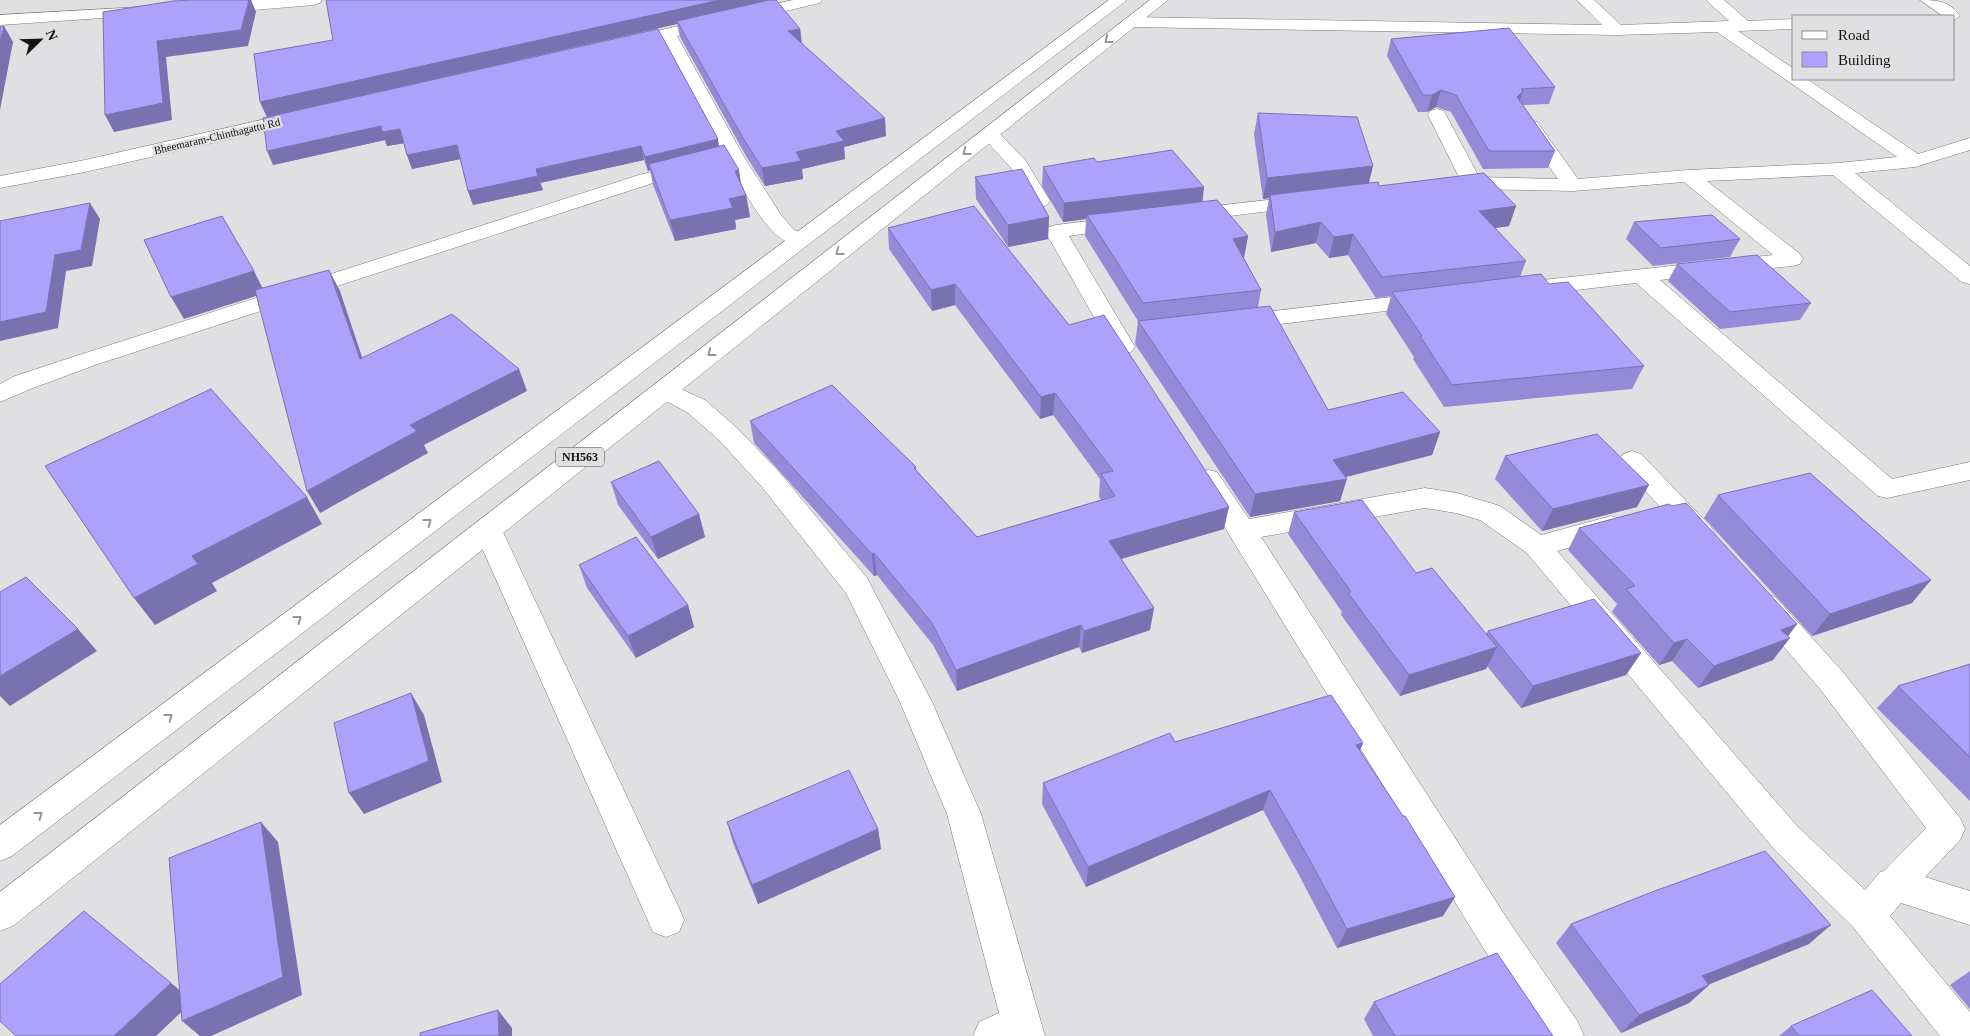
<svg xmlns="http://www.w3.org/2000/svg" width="1970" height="1036" font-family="'Times New Roman',serif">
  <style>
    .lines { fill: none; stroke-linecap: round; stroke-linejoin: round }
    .minor-casing { stroke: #7a7a7c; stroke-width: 1 }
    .highway-casing { stroke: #7a7a7c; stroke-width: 1 }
    .minor { fill: #fff; fill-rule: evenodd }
    .highway { fill: #fff; fill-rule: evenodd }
    .wall { fill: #958ad8 }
    .shaded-wall { fill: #7971b0 }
    .building { fill: #ada1fb; stroke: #7971b0 }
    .oneway { stroke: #959595 }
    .labels { text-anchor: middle; stroke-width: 4.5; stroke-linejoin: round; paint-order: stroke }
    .far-street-label { font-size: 11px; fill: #131314; stroke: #e0e0e3 }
    .shield { fill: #e0e0e3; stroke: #505052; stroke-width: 1 }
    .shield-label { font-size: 12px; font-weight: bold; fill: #131314 }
  </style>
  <rect width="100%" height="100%" fill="#e0e0e3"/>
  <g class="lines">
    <g class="minor-casing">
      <path id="minor" d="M 255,0 L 322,0 L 320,3 L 314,5 L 216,13 L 210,11 L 208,8 L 210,5 L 216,3 Z
        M 793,0 L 822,0 L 820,3 L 677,36 L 744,157 L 781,215 L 794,230 L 808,235 L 811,240 L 808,245 C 772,253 744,189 729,164 L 653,183 L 95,365 L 33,388 L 0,402 L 0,384 L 15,376 L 79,355 L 639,175 L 723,154 L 662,40 L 626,48 L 620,47 L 618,43 L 620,39 L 626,38 Z
        M 1577,0 L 1594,0 L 1621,25 L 1729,21 L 1706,0 L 1724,0 L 1748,21 L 1794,19 L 1794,29 L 1738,31 L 1794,69 L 1794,79 L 1807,79 L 1918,154 L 1970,138 L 1970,150 L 1915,167 L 1855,173 L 1970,266 L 1970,284 L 1962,282 L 1833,175 L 1707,181 L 1800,254 L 1803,259 L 1800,264 L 1792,266 L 1660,280 L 1892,479 L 1970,462 L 1970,480 L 1887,498 L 1878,496 L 1636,283 L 1533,295 L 1525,293 L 1522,288 L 1525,283 L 1533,281 L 1773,255 L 1684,182 L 1573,191 L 1472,189 L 1458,191 L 1451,189 L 1448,185 L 1451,181 L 1460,179 L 1428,115 L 1430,111 L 1437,109 L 1444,111 L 1446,115 L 1479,177 L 1558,179 L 1521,126 L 1523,122 L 1530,120 L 1537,122 L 1578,179 L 1688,170 L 1838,163 L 1897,157 L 1717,32 L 1617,35 L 1130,27 L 1124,25 L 1122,22 L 1124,19 L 1130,17 L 1602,25 Z
        M 1920,0 C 1937,0 1950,1 1960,16 L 1954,20 L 1954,16 L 1943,16 Z
        M 141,7 L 147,9 L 149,12 L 147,15 L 0,25 L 0,15 Z
        M 301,111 L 308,113 L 310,117 L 308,121 L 85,172 L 0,188 L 0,176 L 85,160 Z
        M 989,128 L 996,130 L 1026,161 L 1050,201 L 1047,205 L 1040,207 L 1033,205 L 1011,168 L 980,134 L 982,130 Z
        M 1303,196 L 1310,198 L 1313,202 L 1310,206 L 1189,221 L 1182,219 L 1179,215 L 1182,211 L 1189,209 Z
        M 1122,217 L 1129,219 L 1132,223 L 1129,227 L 1069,236 L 1135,347 L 1131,352 L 1123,354 L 1115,352 L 1111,347 L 1045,231 L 1049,227 L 1056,225 Z
        M 1426,293 L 1434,295 L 1437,300 L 1434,305 L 1240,329 L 1232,327 L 1228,322 L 1232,317 L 1240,315 Z
        M 665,382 L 705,400 L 737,428 L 780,473 L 867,578 L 932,702 L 981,814 L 1045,1036 L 973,1036 L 979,1022 L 999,1013 L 947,814 L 900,702 L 846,593 L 762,487 L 719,440 L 687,412 L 656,396 L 653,390 L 656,384 Z
        M 1632,451 L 1641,454 L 1711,527 L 1715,534 L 1711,541 L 1701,544 L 1691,541 L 1623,466 L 1619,460 L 1623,454 Z
        M 1208,470 L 1217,472 L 1249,519 L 1425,488 L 1457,493 L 1500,506 L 1541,535 L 1611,516 L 1621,519 L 1625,526 L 1621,533 L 1557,551 L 1798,827 L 1865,890 L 1880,872 L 1884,871 L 1926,828 L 1820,689 L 1755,613 L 1750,605 L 1755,597 L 1765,594 L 1775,597 L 1842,671 L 1960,818 L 1965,829 L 1960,840 L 1925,877 L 1970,891 L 1970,925 L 1901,903 L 1890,916 L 1970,1012 L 1970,1036 L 1940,1036 L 1853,927 L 1774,849 L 1527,553 L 1480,520 L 1456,513 L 1425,508 L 1261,537 L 1508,920 L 1578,1022 L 1584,1036 L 1541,1036 L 1482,946 L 1195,479 L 1199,472 Z
        M 488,520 L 498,523 L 502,530 L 679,908 L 684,920 L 679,932 L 666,937 L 653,932 L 474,530 L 478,523 Z"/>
    </g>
    <g class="highway-casing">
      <path id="highway" d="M 1109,0 L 1127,0 L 12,856 L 0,861 L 0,825 Z
        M 1150,0 L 1168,0 L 13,926 L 0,931 L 0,892 Z"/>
    </g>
    <use href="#minor" class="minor"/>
    <use href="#highway" class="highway"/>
  </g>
  <path class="wall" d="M 326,0 L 767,0 L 800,29 L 802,44 L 886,136 L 844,147 L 845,159 L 802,169 L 803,179 L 765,186 L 746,156 L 680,37 L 677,24 L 267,117 L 260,102 L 333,40 Z
    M 1391,39 L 1555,87 L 1549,104 L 1523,105 L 1555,151 L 1548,168 L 1483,169 L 1451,112 L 1436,107 L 1427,112 L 1418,112 L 1387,56 Z
    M 1258,113 L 1373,166 L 1368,183 L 1379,186 L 1516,206 L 1509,226 L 1495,228 L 1526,261 L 1520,277 L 1549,284 L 1644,366 L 1632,389 L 1444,407 L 1413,359 L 1414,357 L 1386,314 L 1391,296 L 1376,298 L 1348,255 L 1329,258 L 1316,243 L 1271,252 L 1266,215 L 1269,198 L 1263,199 L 1254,134 Z
    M 263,118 L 719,147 L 741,183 L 746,195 L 750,217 L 735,220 L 736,229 L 675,241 L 653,185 L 650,170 L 648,171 L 644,160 L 540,183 L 543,190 L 473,205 L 468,191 L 460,159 L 412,169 L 407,155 L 404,143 L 387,146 L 385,140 L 273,165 Z
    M 1097,162 L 1204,187 L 1202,201 L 1248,236 L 1244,258 L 1261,290 L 1258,307 L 1328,410 L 1440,432 L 1432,455 L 1346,477 L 1340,501 L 1250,517 L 1135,344 L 1138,321 L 1085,236 L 1086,219 L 1063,222 L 1042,186 L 1043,167 Z
    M 975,177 L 1049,217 L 1048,239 L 1008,247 L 976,199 Z
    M 974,206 L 1224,529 L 1121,559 L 1150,630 L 1082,653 L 1079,647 L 957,691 L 933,645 L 877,575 L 874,576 L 754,443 L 750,421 L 916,467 L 916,470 L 977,537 L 1101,500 L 1099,496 L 1100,479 L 1053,415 L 1040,419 L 955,305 L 932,311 L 889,249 L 888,228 Z
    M 1634,222 L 1740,239 L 1730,257 L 1653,266 L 1626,239 Z
    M 1677,264 L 1811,303 L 1800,320 L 1720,329 L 1668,281 Z
    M 1505,456 L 1637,507 L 1542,531 L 1495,479 Z
    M 611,482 L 699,514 L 705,537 L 658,559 L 618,505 Z
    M 1718,495 L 1912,603 L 1812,636 L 1704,518 Z
    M 1294,512 L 1416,573 L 1486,634 L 1488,631 L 1641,653 L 1626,675 L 1521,708 L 1487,666 L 1486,669 L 1400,696 L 1341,615 L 1342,612 L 1288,534 Z
    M 1579,528 L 1797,624 L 1788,636 L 1773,660 L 1698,688 L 1672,661 L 1659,665 L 1612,612 L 1617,604 L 1568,550 Z
    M 579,565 L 688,605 L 694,627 L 636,658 L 587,588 Z
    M 1970,664 L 1970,801 L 1877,708 L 1898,686 Z
    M 1175,742 L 1363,743 L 1360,750 L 1443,916 L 1337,948 L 1300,877 L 1263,810 L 1086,887 L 1042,804 L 1043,783 Z
    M 727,822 L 878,829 L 881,849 L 758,904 L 733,843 Z
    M 1571,924 L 1809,944 L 1708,984 L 1709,985 L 1689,1003 L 1621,1033 L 1556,943 Z
    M 1970,971 L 1970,1009 L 1950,985 Z
    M 1374,1002 L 1553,1036 L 1373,1036 L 1364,1019 Z
    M 1791,1026 L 1912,1036 L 1779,1036 Z"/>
  <path class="shaded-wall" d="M 249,0 L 251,0 L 256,12 L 248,46 L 166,57 L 172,120 L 114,132 L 105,115 L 157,41 Z
    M 720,0 L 767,0 L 767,4 L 677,21 L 677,24 L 267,117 L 260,102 Z
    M 4,26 L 13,42 L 0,110 L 0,43 Z
    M 800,29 L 802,45 L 788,31 Z
    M 1441,90 L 1436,107 L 1427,112 L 1432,95 Z
    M 1523,91 L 1517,108 L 1517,97 Z
    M 885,118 L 886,136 L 844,147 L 845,159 L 802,169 L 803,179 L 765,186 L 762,168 L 836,131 Z
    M 381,126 L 400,129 L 406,143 L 387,146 L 385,140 L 273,165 L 267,151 Z
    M 718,139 L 720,153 L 649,164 L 650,170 L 648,171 L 645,157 Z
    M 457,145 L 461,159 L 412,169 L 407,155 Z
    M 641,146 L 644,160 L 540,183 L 536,169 Z
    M 1373,166 L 1368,187 L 1270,195 L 1269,198 L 1263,199 L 1267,178 Z
    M 739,170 L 742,191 L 735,171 Z
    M 538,176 L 543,190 L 473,205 L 468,191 Z
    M 1204,187 L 1202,206 L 1087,215 L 1086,219 L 1063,222 L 1064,203 Z
    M 746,195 L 750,217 L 735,220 L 736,229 L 675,241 L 670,220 L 729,199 Z
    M 90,203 L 100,219 L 92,266 L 66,271 L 58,328 L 0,341 L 0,322 L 55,255 Z
    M 1516,206 L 1509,226 L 1472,231 L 1479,211 Z
    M 1049,217 L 1048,239 L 1008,247 L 1008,225 Z
    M 1321,222 L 1316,243 L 1271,252 L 1275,232 Z
    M 1353,234 L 1348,255 L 1329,258 L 1334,237 Z
    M 1248,236 L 1244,257 L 1229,260 L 1233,239 Z
    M 329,270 L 340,291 L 370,381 L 360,359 Z
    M 254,271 L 265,293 L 184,319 L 171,297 Z
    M 955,284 L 955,305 L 932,311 L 931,290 Z
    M 519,369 L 527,391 L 424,445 L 428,453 L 320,513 L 307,491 L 410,425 Z
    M 1055,393 L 1053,415 L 1040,419 L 1041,397 Z
    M 1440,432 L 1432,455 L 1326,482 L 1333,460 Z
    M 1347,479 L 1340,501 L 1250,517 L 1255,494 Z
    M 1649,485 L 1637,507 L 1542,531 L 1553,509 Z
    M 307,497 L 322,524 L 212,583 L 217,591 L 155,625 L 134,598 L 192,556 Z
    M 1229,507 L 1224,529 L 1107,563 L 1109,541 Z
    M 699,514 L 705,537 L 658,559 L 651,537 Z
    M 874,553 L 877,575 L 874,576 L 872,554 Z
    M 1931,580 L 1912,603 L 1812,636 L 1830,614 Z
    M 688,605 L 694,627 L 636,658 L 628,636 Z
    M 1154,608 L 1150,630 L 1082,653 L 1084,631 Z
    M 1797,624 L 1785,640 L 1790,638 L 1773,660 L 1698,688 L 1714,666 L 1781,630 Z
    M 1081,625 L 1079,647 L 957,691 L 956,670 Z
    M 78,629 L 97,651 L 10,706 L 0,696 L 0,676 Z
    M 1687,639 L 1672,661 L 1659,665 L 1674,643 Z
    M 1497,647 L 1486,669 L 1400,696 L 1409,675 Z
    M 1641,653 L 1626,675 L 1521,708 L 1533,686 Z
    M 411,693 L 424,715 L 442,782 L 364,814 L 349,793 Z
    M 1363,743 L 1354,764 L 1356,745 Z
    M 1270,790 L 1263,810 L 1086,887 L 1088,867 Z
    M 261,822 L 278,842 L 302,995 L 211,1036 L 200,1036 L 182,1021 Z
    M 878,829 L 881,849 L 758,904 L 752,885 Z
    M 1455,897 L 1443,916 L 1337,948 L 1347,929 Z
    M 1831,925 L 1809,944 L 1683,995 L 1702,976 Z
    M 171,983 L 193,1001 L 156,1036 L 114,1036 Z
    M 1709,985 L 1689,1003 L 1621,1033 L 1639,1015 Z
    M 498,1010 L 512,1028 L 512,1036 L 499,1036 Z"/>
  <path class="building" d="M 192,0 L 249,0 L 241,30 L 157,41 L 163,103 L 105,115 L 103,12 L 173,1 Z
    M 326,0 L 720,0 L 260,102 L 254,54 L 333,40 Z
    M 769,0 L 776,0 L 800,29 L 788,31 L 885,118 L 836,131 L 844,141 L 796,152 L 801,161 L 762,168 L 743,138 L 677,21 Z
    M 4,26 L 0,43 L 0,27 Z
    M 1509,28 L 1555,87 L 1521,89 L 1523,91 L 1517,97 L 1555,151 L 1489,151 L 1456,95 L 1441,90 L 1432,95 L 1423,95 L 1391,39 Z
    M 658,29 L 718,139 L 645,157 L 641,146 L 536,169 L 538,176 L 468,191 L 457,145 L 407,155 L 400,129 L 382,132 L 381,126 L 267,151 L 263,118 Z
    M 1258,113 L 1357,117 L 1373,166 L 1267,178 Z
    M 724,145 L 739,170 L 735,171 L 746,195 L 729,199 L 733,208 L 670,220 L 649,164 Z
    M 1172,150 L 1204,187 L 1064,203 L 1043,167 L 1094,158 L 1097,162 Z
    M 1022,169 L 1049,217 L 1008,225 L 975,177 Z
    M 1484,173 L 1516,206 L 1479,211 L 1526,261 L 1382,277 L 1353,234 L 1334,237 L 1321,222 L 1275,232 L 1270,195 L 1378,182 L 1379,186 Z
    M 1217,200 L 1248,236 L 1233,239 L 1261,290 L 1143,303 L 1087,215 Z
    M 90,203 L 81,250 L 55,255 L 46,312 L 0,322 L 0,221 Z
    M 974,206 L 1069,325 L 1104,315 L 1229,507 L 1109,541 L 1154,608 L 1084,631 L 1081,625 L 956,670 L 932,623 L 874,553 L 872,554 L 750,421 L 832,385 L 916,467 L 914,468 L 977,537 L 1115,496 L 1101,474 L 1113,471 L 1055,393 L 1041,397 L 955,284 L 931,290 L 888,228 Z
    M 1712,215 L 1740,239 L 1661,248 L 1634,222 Z
    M 222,216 L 254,271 L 171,297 L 144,240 Z
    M 1757,255 L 1811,303 L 1730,312 L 1677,264 Z
    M 329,270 L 360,359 L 452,314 L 519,369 L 410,425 L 417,431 L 307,491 L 255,290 Z
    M 1541,274 L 1549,284 L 1568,282 L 1644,366 L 1452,385 L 1420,336 L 1422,336 L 1392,292 Z
    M 1270,306 L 1328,410 L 1403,392 L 1440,432 L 1333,460 L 1347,479 L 1255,494 L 1138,321 Z
    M 211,389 L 307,497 L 192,556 L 198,564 L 134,598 L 45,466 Z
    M 1597,434 L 1649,485 L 1553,509 L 1505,456 Z
    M 659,461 L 699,514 L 651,537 L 611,482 Z
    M 1810,473 L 1931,580 L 1830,614 L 1718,495 Z
    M 1362,500 L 1416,573 L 1432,568 L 1497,647 L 1409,675 L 1348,593 L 1351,592 L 1294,512 Z
    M 1686,503 L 1797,624 L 1781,630 L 1790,638 L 1714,666 L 1687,639 L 1674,643 L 1626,589 L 1635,586 L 1579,528 L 1669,504 L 1672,506 Z
    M 636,537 L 688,605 L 628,636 L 579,565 Z
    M 26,577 L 78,629 L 0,676 L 0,592 Z
    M 1594,599 L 1641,653 L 1533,686 L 1488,631 Z
    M 1970,664 L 1970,757 L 1898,686 Z
    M 411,693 L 429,761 L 349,793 L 334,723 Z
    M 1331,695 L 1363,743 L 1356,745 L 1403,816 L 1405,816 L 1455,897 L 1347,929 L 1308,857 L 1270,790 L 1088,867 L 1043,783 L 1170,733 L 1175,742 Z
    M 849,770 L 878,829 L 752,885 L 727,822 Z
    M 261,822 L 283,977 L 182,1021 L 169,858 Z
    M 1765,851 L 1831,925 L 1702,976 L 1709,985 L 1639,1015 L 1571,924 L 1652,892 Z
    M 84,911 L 171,983 L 114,1036 L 16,1036 L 0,1021 L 0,984 Z
    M 1497,953 L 1553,1036 L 1395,1036 L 1374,1002 Z
    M 1872,990 L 1912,1036 L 1799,1036 L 1791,1026 Z
    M 498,1010 L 499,1036 L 420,1036 L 420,1033 Z"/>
  <defs><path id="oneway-chevron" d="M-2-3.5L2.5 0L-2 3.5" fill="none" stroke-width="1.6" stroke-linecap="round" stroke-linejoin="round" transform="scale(1.25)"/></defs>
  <g class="oneway">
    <use href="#oneway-chevron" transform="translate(1108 40) rotate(142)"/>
    <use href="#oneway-chevron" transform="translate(966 152) rotate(142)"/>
    <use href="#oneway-chevron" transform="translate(839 252) rotate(142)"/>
    <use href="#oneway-chevron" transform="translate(711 353) rotate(142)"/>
    <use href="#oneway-chevron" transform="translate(428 522) rotate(-37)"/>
    <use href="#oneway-chevron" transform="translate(298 619) rotate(-37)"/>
    <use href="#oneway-chevron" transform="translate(169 717) rotate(-37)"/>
    <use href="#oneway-chevron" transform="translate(39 815) rotate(-37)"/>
  </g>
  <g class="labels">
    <g class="far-street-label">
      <text transform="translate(217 136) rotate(-13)" y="4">Bheemaram-Chinthagattu Rd</text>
    </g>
    <rect class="shield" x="556" y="447.5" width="48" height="19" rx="4"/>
    <g class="shield-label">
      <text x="580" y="461">NH563</text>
    </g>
  </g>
  <rect x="1792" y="15" width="162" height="65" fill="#e0e0e3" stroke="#8e8e90"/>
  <rect x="1802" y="31" width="25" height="8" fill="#ffffff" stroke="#8e8e90"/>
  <text x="1838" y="40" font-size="15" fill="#131314">Road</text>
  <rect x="1802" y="52" width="25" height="15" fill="#ada1fb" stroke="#8e8e90"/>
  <text x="1838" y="65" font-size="15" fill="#131314">Building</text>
  <g transform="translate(40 40) rotate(67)" stroke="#e0e0e3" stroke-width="4" paint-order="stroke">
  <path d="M0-4L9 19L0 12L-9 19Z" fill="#131314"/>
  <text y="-8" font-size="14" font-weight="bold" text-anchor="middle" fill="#131314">N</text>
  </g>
</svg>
